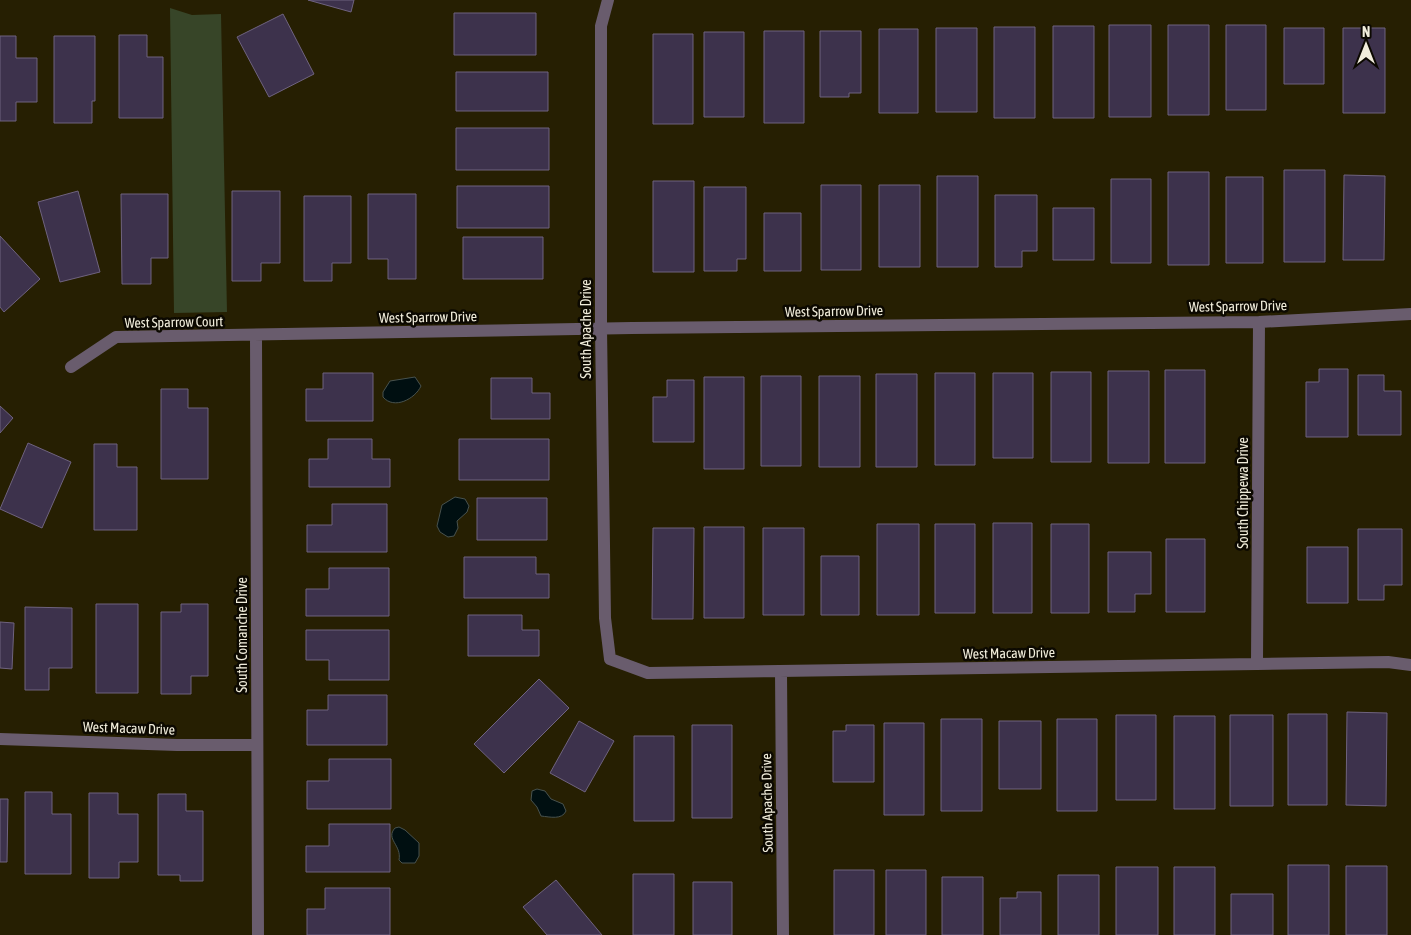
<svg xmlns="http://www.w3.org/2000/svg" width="1411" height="935" font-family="'Asap Condensed',sans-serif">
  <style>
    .green { fill: #374528 }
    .water { fill: #000f11; stroke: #48524e }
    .building { fill: #3d324c; stroke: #6f637f }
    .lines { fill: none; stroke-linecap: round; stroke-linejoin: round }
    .minor { stroke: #695c6d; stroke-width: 12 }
    .labels { text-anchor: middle; stroke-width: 5; stroke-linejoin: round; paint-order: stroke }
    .street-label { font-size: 14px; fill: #f1eddb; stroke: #0c0901 }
  </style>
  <rect width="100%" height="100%" fill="#261f02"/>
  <path class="green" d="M 170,8 L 192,15 L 221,14 L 227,312 L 174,313 Z"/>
  <path class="water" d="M 415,377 L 421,386 C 415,399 394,410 383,397 L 383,392 L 390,381 Z
    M 455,497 L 465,499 L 469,506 L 467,512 L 457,521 L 458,528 L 454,536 L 448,537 L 440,532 L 437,526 L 442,505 Z
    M 537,789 L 545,791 L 551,799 L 563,804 L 566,811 C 562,820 550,817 541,816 L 537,807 L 531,800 L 532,791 Z
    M 399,827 L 405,830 L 419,843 L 419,856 L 415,863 L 402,863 L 399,860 C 402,845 385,839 395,828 Z"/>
  <path class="building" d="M 308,0 L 354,0 L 351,12 Z
    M 454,13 L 536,13 L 536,55 L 454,55 Z
    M 283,14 L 314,74 L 269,97 L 237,37 Z
    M 1109,25 L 1151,25 L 1151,117 L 1109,117 Z
    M 1168,25 L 1209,25 L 1209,115 L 1168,115 Z
    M 1226,25 L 1266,25 L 1266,110 L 1226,110 Z
    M 1053,26 L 1094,26 L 1094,118 L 1053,118 Z
    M 994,27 L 1035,27 L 1035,118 L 994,118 Z
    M 936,28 L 977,28 L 977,112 L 936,112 Z
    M 1284,28 L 1324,28 L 1324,84 L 1284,84 Z
    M 1343,28 L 1385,28 L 1385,113 L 1343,113 Z
    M 879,29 L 918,29 L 918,113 L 879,113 Z
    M 764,31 L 804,31 L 804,123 L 764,123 Z
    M 820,31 L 861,31 L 861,93 L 849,93 L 849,97 L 820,97 Z
    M 704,32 L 744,32 L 744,117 L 704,117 Z
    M 653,34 L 693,34 L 693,124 L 653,124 Z
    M 119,35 L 147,35 L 147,57 L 163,57 L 163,118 L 119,118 Z
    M 0,36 L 16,36 L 16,58 L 37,58 L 37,102 L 16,102 L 16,121 L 0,121 Z
    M 54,36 L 95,36 L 95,101 L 92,101 L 92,123 L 54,123 Z
    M 456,72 L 548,72 L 548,111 L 456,111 Z
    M 456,128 L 549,128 L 549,170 L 456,170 Z
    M 1284,170 L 1325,170 L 1325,262 L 1284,262 Z
    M 1168,172 L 1209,172 L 1209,265 L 1168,265 Z
    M 1344,175 L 1385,176 L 1384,260 L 1343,260 Z
    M 937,176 L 978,176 L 978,267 L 937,267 Z
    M 1226,177 L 1263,177 L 1263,263 L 1226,263 Z
    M 1111,179 L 1151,179 L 1151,263 L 1111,263 Z
    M 653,181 L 694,181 L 694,272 L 653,272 Z
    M 821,185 L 861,185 L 861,270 L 821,270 Z
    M 879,185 L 920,185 L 920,267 L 879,267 Z
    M 457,186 L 549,186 L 549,228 L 457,228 Z
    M 704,187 L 746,187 L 746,259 L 737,259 L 737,271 L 704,271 Z
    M 78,191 L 100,272 L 60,282 L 38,202 Z
    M 232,191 L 280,191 L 280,263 L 261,263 L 261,281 L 232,281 Z
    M 121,194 L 168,194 L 168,258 L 151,258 L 151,284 L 122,284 Z
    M 368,194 L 416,194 L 416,279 L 388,279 L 388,259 L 368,259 Z
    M 995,195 L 1037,195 L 1037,251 L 1022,251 L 1022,267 L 995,267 Z
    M 304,196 L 351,196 L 351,263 L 332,263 L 332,281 L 304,281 Z
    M 1053,208 L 1094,208 L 1094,260 L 1053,260 Z
    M 764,213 L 801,213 L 801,271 L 764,271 Z
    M 0,236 L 40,279 L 4,312 L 0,307 Z
    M 463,237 L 543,237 L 543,279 L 463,279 Z
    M 1319,369 L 1348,369 L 1348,437 L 1306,437 L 1306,382 L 1319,382 Z
    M 1165,370 L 1205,370 L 1205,463 L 1165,463 Z
    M 1108,371 L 1149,371 L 1149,463 L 1108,463 Z
    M 1051,372 L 1091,372 L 1091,462 L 1051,462 Z
    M 323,373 L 373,373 L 373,421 L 306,421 L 306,389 L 323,389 Z
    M 935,373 L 975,373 L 975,465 L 935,465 Z
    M 993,373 L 1033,373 L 1033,458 L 993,458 Z
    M 876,374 L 917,374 L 917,467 L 876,467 Z
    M 1358,375 L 1384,375 L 1384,391 L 1401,391 L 1401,435 L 1358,435 Z
    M 761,376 L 801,376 L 801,466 L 761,466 Z
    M 819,376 L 860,376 L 860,467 L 819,467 Z
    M 704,377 L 744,377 L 744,469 L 704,469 Z
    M 491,378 L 532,378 L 532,393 L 550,393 L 550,419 L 491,419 Z
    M 667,380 L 694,380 L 694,442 L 653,442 L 653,397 L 667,397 Z
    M 161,389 L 188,389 L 188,408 L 208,408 L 208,479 L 161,479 Z
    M 0,406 L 13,418 L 0,433 Z
    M 328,439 L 372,439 L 372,459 L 390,459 L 390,487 L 309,487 L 309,459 L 328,459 Z
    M 459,439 L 549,439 L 549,480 L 459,480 Z
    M 28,443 L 71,462 L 42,528 L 0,509 Z
    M 94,444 L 117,444 L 117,467 L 137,467 L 137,530 L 94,530 Z
    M 477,498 L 547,498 L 547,540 L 477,540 Z
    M 332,504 L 387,504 L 387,552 L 307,552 L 307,525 L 332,525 Z
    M 993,523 L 1032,523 L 1032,613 L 993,613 Z
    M 877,524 L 919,524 L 919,615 L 877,615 Z
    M 935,524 L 975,524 L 975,613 L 935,613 Z
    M 1051,524 L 1089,524 L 1089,613 L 1051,613 Z
    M 704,527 L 744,527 L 744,618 L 704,618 Z
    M 653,528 L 694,528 L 693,619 L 652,619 Z
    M 763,528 L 804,528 L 804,615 L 763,615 Z
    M 1358,529 L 1402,529 L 1402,585 L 1384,585 L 1384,600 L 1358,600 Z
    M 1166,539 L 1205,539 L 1205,612 L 1166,612 Z
    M 1307,547 L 1348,547 L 1348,603 L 1307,603 Z
    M 1108,552 L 1151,552 L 1151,594 L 1135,594 L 1135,612 L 1108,612 Z
    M 821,556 L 859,556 L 859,615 L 821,615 Z
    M 464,557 L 536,557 L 536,574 L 549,574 L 549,598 L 464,598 Z
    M 329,568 L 389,568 L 389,616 L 306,616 L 306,589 L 329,589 Z
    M 96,604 L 138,604 L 138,693 L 96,693 Z
    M 181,604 L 208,604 L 208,676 L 191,676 L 191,694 L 161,694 L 161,612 L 181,612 Z
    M 25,607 L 72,608 L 72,668 L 49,668 L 49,690 L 25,690 Z
    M 468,615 L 522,615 L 522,630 L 539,630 L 539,656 L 468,656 Z
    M 0,622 L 14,623 L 12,669 L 0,668 Z
    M 306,630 L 389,630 L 389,680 L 329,680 L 329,660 L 306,660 Z
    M 539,679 L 569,708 L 504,773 L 474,744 Z
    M 328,695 L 387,695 L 387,745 L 307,745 L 307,710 L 328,710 Z
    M 1347,712 L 1387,713 L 1386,806 L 1346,805 Z
    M 1288,714 L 1327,714 L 1327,805 L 1288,805 Z
    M 1116,715 L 1156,715 L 1156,800 L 1116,800 Z
    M 1230,715 L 1273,715 L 1273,806 L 1230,806 Z
    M 1174,716 L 1215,716 L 1215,809 L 1174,809 Z
    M 941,719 L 982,719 L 982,811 L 941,811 Z
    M 1057,719 L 1097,719 L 1097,811 L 1057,811 Z
    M 579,721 L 614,741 L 585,792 L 550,773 Z
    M 999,721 L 1041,721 L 1041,789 L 999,789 Z
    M 884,723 L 924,723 L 924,815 L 884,815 Z
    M 692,725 L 732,725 L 732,818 L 692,818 Z
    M 846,725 L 874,725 L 874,782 L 833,782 L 833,731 L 846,731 Z
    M 634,736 L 674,736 L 674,821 L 634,821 Z
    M 329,759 L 391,759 L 391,809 L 307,809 L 307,781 L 329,781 Z
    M 25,792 L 52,792 L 52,814 L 71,814 L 71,874 L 25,874 Z
    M 89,793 L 118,793 L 118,814 L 138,814 L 138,862 L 119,862 L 119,878 L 89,878 Z
    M 158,794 L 186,794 L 186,811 L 203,811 L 203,881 L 180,881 L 180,875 L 158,875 Z
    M 0,799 L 8,799 L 7,862 L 0,862 Z
    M 329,824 L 390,824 L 390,872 L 306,872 L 306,846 L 329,846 Z
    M 1288,865 L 1329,865 L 1329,935 L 1288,935 Z
    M 1346,866 L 1387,866 L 1387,935 L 1346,935 Z
    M 1116,867 L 1158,867 L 1158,935 L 1116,935 Z
    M 1174,867 L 1215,867 L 1215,935 L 1174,935 Z
    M 834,870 L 874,870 L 874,935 L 834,935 Z
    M 886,870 L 926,870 L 926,935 L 886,935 Z
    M 633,874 L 674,874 L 674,935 L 633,935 Z
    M 1058,875 L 1099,875 L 1099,935 L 1058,935 Z
    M 942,877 L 983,877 L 983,935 L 942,935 Z
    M 556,880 L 602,935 L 547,935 L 523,907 Z
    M 693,882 L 732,882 L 732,935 L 693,935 Z
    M 325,888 L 390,888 L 390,935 L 307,935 L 307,909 L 325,909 Z
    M 1017,892 L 1041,892 L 1041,935 L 1000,935 L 1000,898 L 1017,898 Z
    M 1231,894 L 1273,894 L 1273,935 L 1231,935 Z"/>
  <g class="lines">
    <path class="minor" d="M 608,0 L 601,26 L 601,328 L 605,618 L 610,659 L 648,673 L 1257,664 L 1388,662 L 1411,665
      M 256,335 L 258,935
      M 71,367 L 116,337 L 632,328 L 1259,322 L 1411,314
      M 1257,664 L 1259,322
      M 781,672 L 783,935
      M 0,739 L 177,745 L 257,745"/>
  </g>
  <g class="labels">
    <g class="street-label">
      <text transform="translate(1238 306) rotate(-1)" y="5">West Sparrow Drive</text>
      <text transform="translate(834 311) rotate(-1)" y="5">West Sparrow Drive</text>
      <text transform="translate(428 317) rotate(-1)" y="5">West Sparrow Drive</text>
      <text transform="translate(174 322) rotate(-1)" y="5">West Sparrow Court</text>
      <text transform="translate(586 329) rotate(-90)" y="5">South Apache Drive</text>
      <text transform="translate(1243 493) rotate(-90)" y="5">South Chippewa Drive</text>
      <text transform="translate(242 635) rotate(-90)" y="5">South Comanche Drive</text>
      <text transform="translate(1009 653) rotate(-1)" y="5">West Macaw Drive</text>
      <text transform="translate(129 728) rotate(2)" y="5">West Macaw Drive</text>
      <text transform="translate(767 803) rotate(-91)" y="5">South Apache Drive</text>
    </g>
  </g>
  <g transform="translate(1366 45)" stroke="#0c0901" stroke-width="4" paint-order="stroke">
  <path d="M0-4L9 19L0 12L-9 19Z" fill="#f1eddb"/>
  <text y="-8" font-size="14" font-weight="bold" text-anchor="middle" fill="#f1eddb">N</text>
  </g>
</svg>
